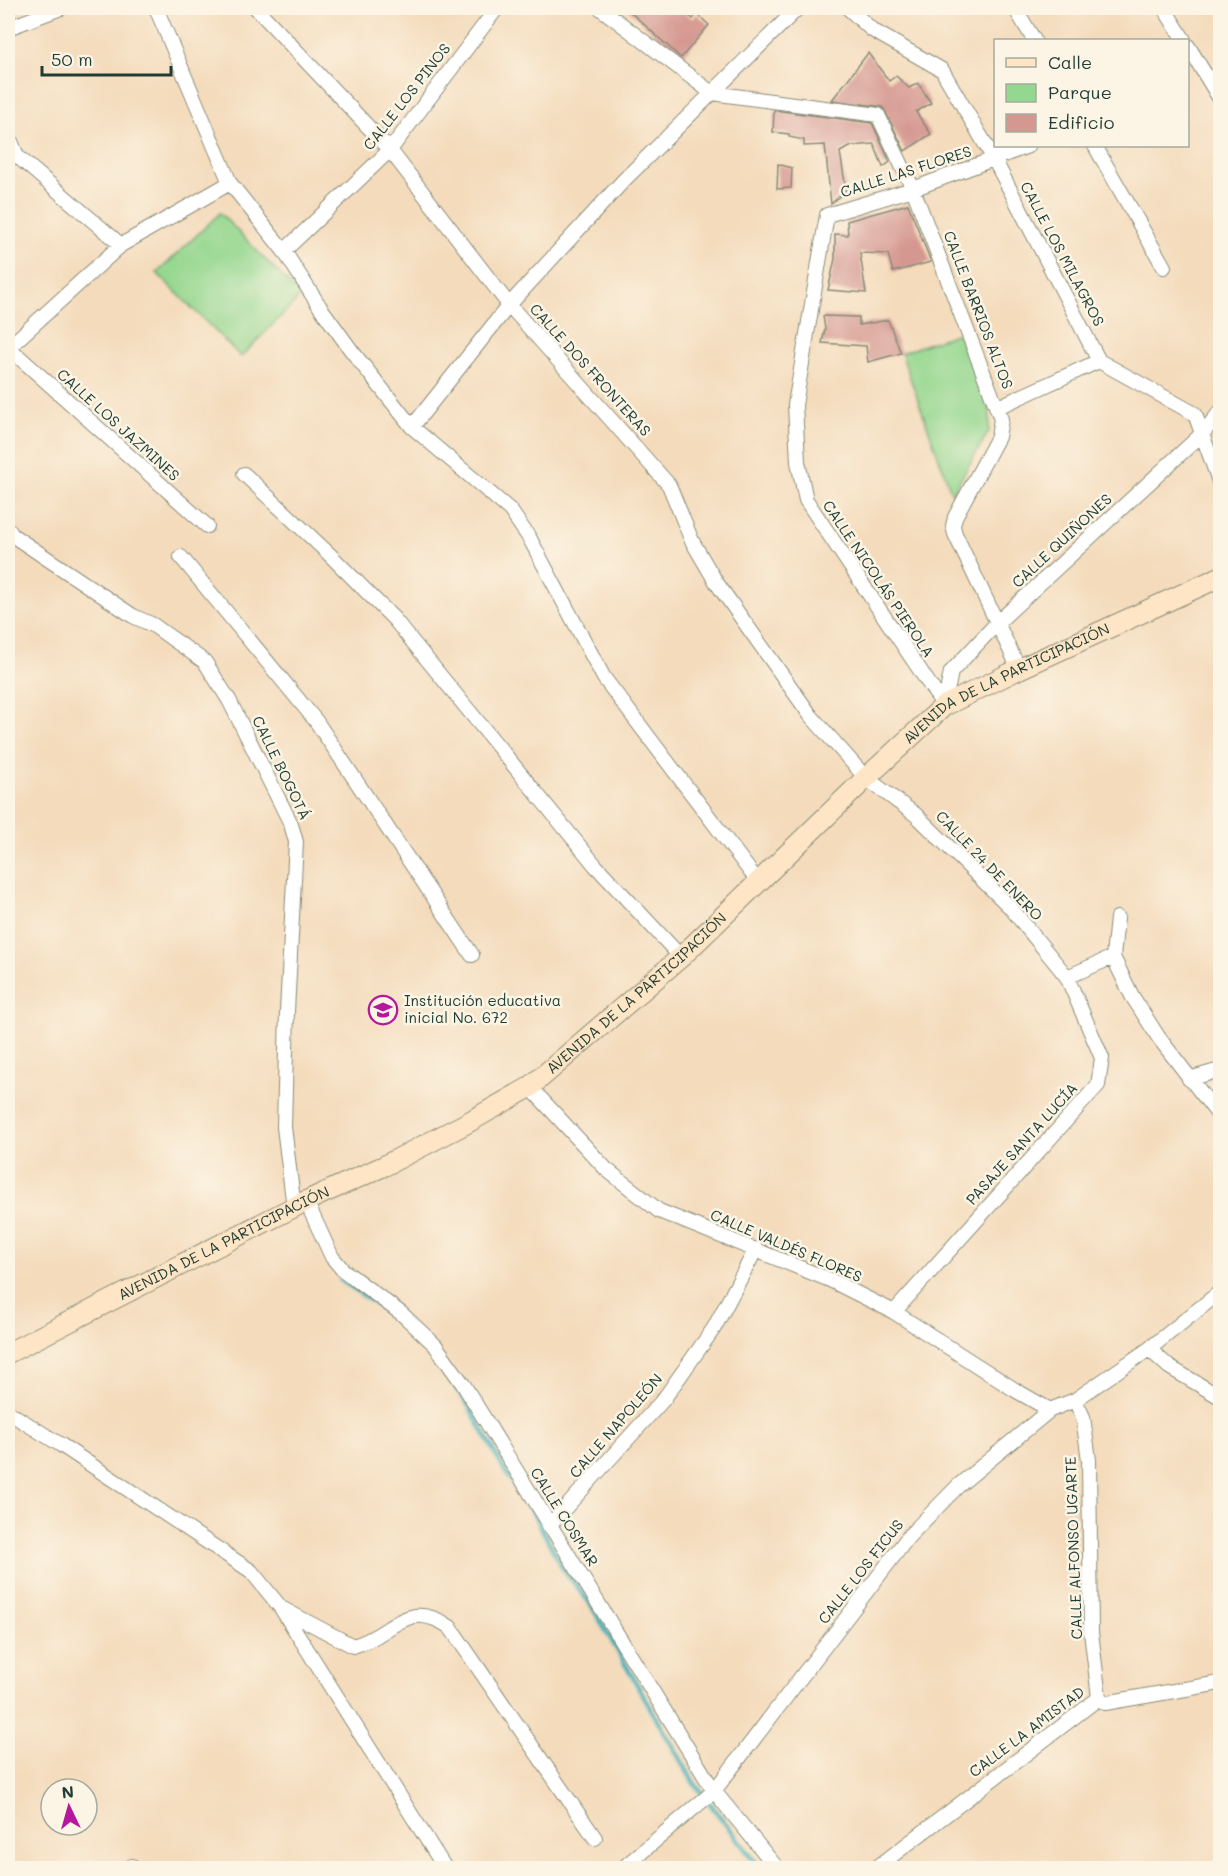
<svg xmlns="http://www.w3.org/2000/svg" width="1228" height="1876" font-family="Mali,sans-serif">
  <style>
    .green { fill: #94d78f; stroke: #5a8a62; stroke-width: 1.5 }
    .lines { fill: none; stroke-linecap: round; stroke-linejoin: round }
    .stream { stroke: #40b0b9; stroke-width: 5 }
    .building { fill: #d59891 }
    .minor-casing { stroke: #8a8c78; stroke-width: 16 }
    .secondary-casing { stroke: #8a8c78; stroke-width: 22 }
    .minor { stroke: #fff; stroke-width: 14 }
    .secondary { stroke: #fde5c5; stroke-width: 20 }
    .labels { text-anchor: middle; stroke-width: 5; stroke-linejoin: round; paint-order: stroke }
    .street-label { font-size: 15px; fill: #1f3d34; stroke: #fcf5e5 }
    .poi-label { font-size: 15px; fill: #1f3d34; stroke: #fcf5e5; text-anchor: start }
  </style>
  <rect width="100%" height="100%" fill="#fcf5e5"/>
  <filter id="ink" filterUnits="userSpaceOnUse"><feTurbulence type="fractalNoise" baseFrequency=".0167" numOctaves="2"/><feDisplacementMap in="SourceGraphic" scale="12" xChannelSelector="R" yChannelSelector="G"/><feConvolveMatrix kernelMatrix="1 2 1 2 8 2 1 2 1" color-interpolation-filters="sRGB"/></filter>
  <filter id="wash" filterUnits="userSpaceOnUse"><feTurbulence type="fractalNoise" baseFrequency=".008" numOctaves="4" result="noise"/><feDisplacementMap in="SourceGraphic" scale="24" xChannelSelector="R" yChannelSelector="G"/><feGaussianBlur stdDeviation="1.35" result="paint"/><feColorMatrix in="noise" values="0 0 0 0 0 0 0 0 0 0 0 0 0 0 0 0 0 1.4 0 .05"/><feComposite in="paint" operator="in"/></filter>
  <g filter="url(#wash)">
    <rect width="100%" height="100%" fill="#f4dbbc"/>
    <path class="green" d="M 220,213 L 301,296 L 241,357 L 157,273 Z
      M 959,333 L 990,412 L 989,431 L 952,494 L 901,353 Z"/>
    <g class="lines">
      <path class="stream" d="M 341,1280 L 387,1312 L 432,1353 L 469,1406 L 505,1471 L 538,1521 L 563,1569 L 590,1603 L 694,1783 L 760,1868"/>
    </g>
    <g id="blocks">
      <path class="building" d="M 626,8 L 679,8 L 693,19 L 697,14 L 709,25 L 681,58 Z
        M 868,53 L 889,81 L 896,76 L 909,88 L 918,83 L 931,103 L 916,112 L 931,134 L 905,151 L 883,107 L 832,100 Z
        M 774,110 L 872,123 L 890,162 L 883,167 L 874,144 L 852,146 L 840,152 L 846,190 L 831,204 L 825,145 L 804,146 L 804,140 L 789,137 L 789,134 L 773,132 Z
        M 778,164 L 792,168 L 791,188 L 777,189 Z
        M 908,204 L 931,262 L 893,272 L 888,254 L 860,253 L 866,293 L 828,290 L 835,259 L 835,234 L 848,235 L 847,221 Z
        M 823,316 L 859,317 L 859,325 L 888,320 L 901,353 L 868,362 L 866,346 L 822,343 L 825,329 Z"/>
    </g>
  </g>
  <g filter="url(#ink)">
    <use href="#blocks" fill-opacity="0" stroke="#8a8c78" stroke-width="1.5"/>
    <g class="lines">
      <g class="minor-casing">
        <path id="minor" d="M 156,8 L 230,183 L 284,251 L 320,307 L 351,350 L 412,427 L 510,510 L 530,539 L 604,678 L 759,883
          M 256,8 L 390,150 L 509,305 L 669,485 L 692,541 L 716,582 L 811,716 L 866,778 L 916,815 L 1010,907 L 1067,977 L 1113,957
          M 600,8 L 712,93 L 878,115 L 913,189 L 1001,419 L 998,437 L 955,517 L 953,526 L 955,534 L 1019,669
          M 848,8 L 872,30 L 942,70 L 994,159 L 1099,361 L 1195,414 L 1220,484
          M 1015,8 L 1034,40
          M 1164,8 L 1184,40
          M 8,28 L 61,8
          M 1188,46 L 1220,99
          M 8,134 L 17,156 L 121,245
          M 1095,146 L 1164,267
          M 284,251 L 390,150 L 497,8
          M 8,347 L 207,526
          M 8,348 L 121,245 L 230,183
          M 998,407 L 1099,361
          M 412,427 L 509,305 L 624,180 L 798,8
          M 244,474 L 328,553 L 394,619 L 595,865 L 681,957
          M 8,529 L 12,535 L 133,616 L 153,625 L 205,662 L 229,700 L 291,824 L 296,842 L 287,1011 L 284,1127 L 294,1208
          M 181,557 L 316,721 L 472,955
          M 944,706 L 806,500 L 798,462 L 795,405 L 827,215 L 913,189 L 1028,146
          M 944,706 L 951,672 L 997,623 L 1203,433 L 1220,412
          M 1117,918 L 1113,957 L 1132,996 L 1159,1038 L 1220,1117
          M 1189,1079 L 1220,1070
          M 530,1087 L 606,1169 L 659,1211 L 830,1280 L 894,1312 L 1015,1390 L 1050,1410
          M 306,1201 L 332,1257 L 343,1270 L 402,1314 L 435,1345 L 463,1384 L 714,1791 L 777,1868
          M 894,1312 L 1098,1085 L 1102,1058 L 1067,977
          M 1149,1349 L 1169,1367 L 1220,1397
          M 1075,1400 L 1083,1417 L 1089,1460 L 1091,1632 L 1099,1698
          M 8,1412 L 61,1445 L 251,1571 L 281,1608 L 445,1868
          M 549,1526 L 663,1400 L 714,1328 L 756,1249
          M 283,1609 L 353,1646 C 394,1635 405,1597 450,1627 L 595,1838
          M 1099,1698 L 1105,1703 L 1220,1683
          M 131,1868 L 132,1866
          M 623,1868 L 714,1791 L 909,1536 L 958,1486 L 1050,1410 L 1075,1400 L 1149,1349 L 1220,1292
          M 876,1868 L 1099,1698"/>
      </g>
      <g class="secondary-casing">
        <g id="secondary">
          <path id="s1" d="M 8,1353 L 306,1201 L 384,1166 L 467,1123 L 530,1087 L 681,957 L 866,778 L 944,706 L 1019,669 L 1220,577"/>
        </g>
      </g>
      <use href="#minor" class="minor"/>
      <use href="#secondary" class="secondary"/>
    </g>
  </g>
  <defs>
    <g id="school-ring" transform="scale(1.5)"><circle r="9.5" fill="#fcf5e5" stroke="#b5179e" stroke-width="1.5"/><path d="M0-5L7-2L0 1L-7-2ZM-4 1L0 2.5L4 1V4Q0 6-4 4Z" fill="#b5179e"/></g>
  </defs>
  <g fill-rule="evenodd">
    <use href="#school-ring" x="383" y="1010"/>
  </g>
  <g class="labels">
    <g class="street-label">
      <text transform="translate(407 97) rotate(-52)" y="5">CALLE LOS PINOS</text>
      <text transform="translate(906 172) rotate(-18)" y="5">CALLE LAS FLORES</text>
      <text transform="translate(1062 254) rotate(62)" y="5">CALLE LOS MILAGROS</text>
      <text transform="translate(978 310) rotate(69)" y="5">CALLE BARRIOS ALTOS</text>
      <text transform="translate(590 370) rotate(48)" y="5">CALLE DOS FRONTERAS</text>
      <text transform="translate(118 425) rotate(42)" y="5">CALLE LOS JAZMINES</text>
      <text transform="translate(1062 541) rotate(-43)" y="5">CALLE QUIÑONES</text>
      <text transform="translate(878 579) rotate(56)" y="5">CALLE NICOLÁS PIEROLA</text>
      <text dy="5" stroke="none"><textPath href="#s1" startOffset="1214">AVENIDA DE LA PARTICIPACIÓN</textPath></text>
      <text transform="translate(281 768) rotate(64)" y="5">CALLE BOGOTÁ</text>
      <text transform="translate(989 866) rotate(46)" y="5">CALLE 24 DE ENERO</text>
      <text dy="5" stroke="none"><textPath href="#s1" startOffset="728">AVENIDA DE LA PARTICIPACIÓN</textPath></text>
      <text transform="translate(1022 1144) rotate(-48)" y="5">PASAJE SANTA LUCÍA</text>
      <text dy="5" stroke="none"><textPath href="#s1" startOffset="242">AVENIDA DE LA PARTICIPACIÓN</textPath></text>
      <text transform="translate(786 1246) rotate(23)" y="5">CALLE VALDÉS FLORES</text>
      <text transform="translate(616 1426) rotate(-49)" y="5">CALLE NAPOLEÓN</text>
      <text transform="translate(564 1517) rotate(58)" y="5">CALLE COSMAR</text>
      <text transform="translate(1074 1548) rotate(-92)" y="5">CALLE ALFONSO UGARTE</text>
      <text transform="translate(861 1572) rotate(-52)" y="5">CALLE LOS FICUS</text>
      <text transform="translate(1027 1732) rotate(-37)" y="5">CALLE LA AMISTAD</text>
    </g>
    <g class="poi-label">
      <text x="404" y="1006">Institución educativa<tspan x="404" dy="17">inicial No. 672</tspan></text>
    </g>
  </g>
  <rect width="1228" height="1876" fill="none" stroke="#fcf5e5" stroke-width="30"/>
  <rect x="994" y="39" width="195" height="108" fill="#fcf5e5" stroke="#a4ab9e" stroke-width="1.5"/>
  <rect x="1006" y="58" width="30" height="9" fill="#fde5c5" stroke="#a4ab9e" stroke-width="1.5"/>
  <text x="1048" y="69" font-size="18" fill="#1f3d34">Calle</text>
  <rect x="1006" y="84" width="30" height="18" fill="#94d78f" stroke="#a4ab9e" stroke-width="1.5"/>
  <text x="1048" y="99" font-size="18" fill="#1f3d34">Parque</text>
  <rect x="1006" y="114" width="30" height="18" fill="#d59891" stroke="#a4ab9e" stroke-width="1.5"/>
  <text x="1048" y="129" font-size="18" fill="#1f3d34">Edificio</text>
  <g transform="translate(69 1807) rotate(355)"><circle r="28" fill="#fcf5e5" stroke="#a4ab9e" stroke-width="1.5"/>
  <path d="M0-4.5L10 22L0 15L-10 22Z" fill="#b5179e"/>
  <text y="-9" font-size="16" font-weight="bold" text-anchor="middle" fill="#1f3d34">N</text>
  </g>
  <path d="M42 66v9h129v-9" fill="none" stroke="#1f3d34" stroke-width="3"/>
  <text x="51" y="66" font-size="18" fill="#1f3d34" stroke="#fcf5e5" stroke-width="4.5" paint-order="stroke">50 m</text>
</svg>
